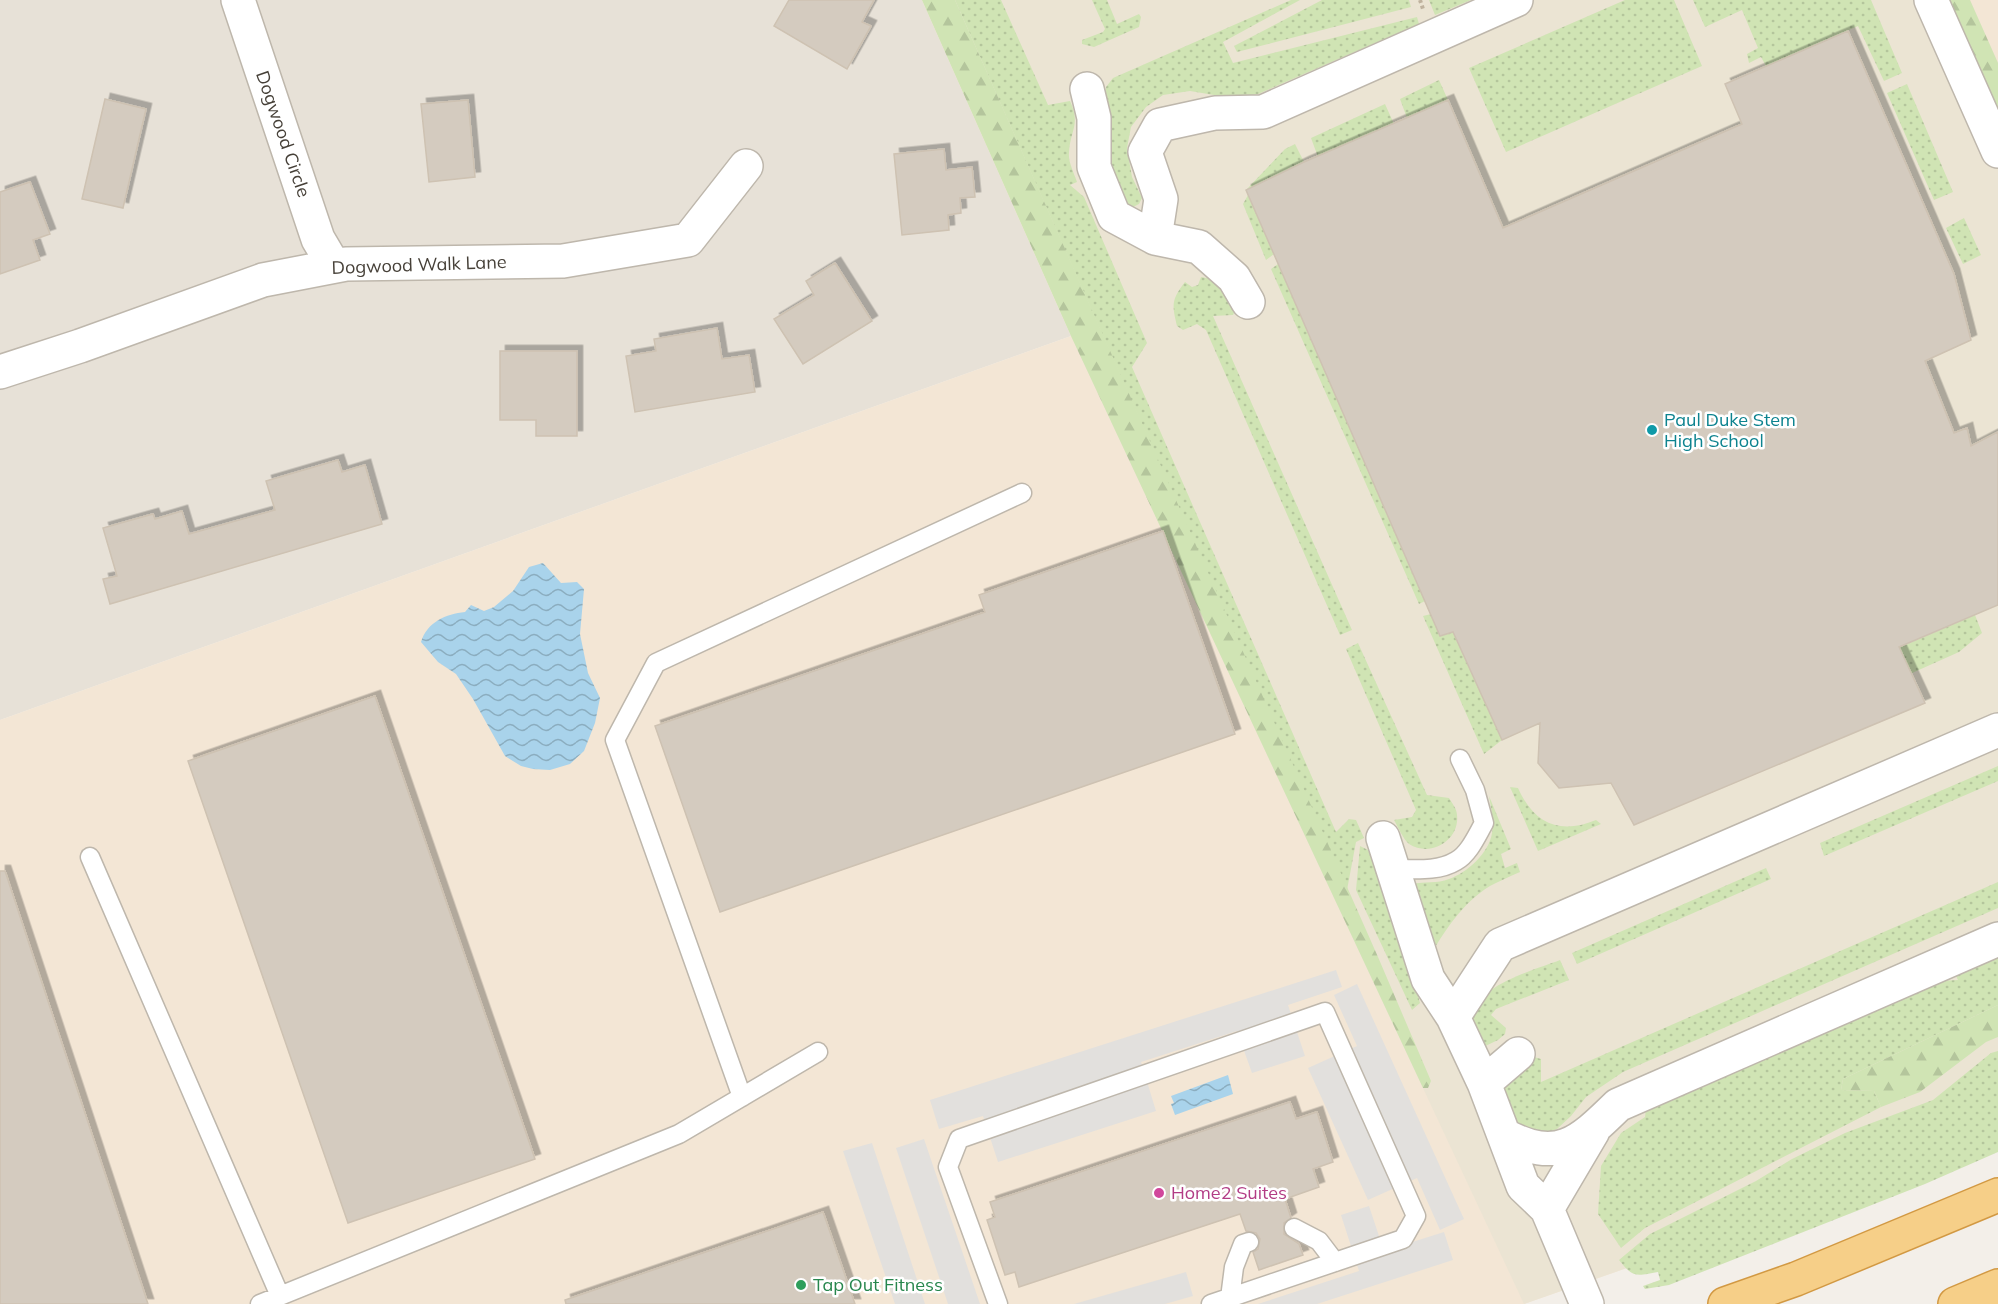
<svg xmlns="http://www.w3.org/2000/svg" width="1998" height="1304" font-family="Mulish,sans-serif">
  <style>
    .residential { fill: #e7e1d7 }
    .commercial { fill: #f3e6d5 }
    .education { fill: #ebe4d3 }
    .grass { fill: url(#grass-dots) }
    .forest { fill: url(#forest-firs) }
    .parking { fill: #e2e0dd }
    .water { fill: url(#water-waves) }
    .building { fill: #d4cbbf; stroke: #cec2b2; stroke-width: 1.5; filter: url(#shadow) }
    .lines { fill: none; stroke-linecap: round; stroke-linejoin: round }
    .service-casing { stroke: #beb7ac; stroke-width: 21 }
    .minor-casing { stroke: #beb7ac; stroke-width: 36 }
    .trunk-casing { stroke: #d29943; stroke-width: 36 }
    .path { stroke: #bfb29e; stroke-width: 4; stroke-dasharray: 3 3; stroke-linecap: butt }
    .service { stroke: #fff; stroke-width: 18 }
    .minor { stroke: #fff; stroke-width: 33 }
    .trunk { stroke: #f6cf88; stroke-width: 33 }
    .culture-dot { fill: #0f9aa8; stroke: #fff; stroke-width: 2 }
    .hotel-dot { fill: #d1479c; stroke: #fff; stroke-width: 2 }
    .leisure-dot { fill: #2e9e5b; stroke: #fff; stroke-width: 2 }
    .labels { text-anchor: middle; stroke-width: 5; stroke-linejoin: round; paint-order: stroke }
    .street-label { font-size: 18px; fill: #464038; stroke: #fff }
    .culture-label { font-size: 18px; fill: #0d838f; stroke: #fff; text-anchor: start }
    .hotel-label { font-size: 18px; fill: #b23c85; stroke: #fff; text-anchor: start }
    .leisure-label { font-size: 18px; fill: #27864d; stroke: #fff; text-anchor: start }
  </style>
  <defs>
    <pattern id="grass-dots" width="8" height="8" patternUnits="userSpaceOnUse" patternTransform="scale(1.5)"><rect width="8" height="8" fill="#d0e4b4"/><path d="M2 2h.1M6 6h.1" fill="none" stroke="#b4c59c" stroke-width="1.8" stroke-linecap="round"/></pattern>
    <pattern id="forest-firs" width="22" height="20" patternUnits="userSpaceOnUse" patternTransform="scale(1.5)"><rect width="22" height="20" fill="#d0e4b4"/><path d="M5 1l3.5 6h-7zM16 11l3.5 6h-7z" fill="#b4c59c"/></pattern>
    <pattern id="water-waves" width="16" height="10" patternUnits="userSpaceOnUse" patternTransform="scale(1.5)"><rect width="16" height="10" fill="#a9d3eb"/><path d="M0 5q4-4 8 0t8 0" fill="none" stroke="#8badbf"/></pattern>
    <filter id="shadow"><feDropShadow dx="5.5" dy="-5.5" stdDeviation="0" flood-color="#0004"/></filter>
  </defs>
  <rect width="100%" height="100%" fill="#f3efe9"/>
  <path class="residential" d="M 0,0 L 922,0 L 1071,336 L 0,720 Z"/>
  <path class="commercial" d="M 922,0 L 1998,0 L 1998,1138 L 1524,1304 L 0,1304 L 0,720 L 1071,336 Z"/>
  <path class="education" d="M 922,0 L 1970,0 L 1998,63 L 1998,1138 L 1524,1304 L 1071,336 Z"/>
  <path class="grass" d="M 955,0 L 1001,0 L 1048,105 L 1070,101 C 1081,125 1070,130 1069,153 C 1068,162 1074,173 1077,182 L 1070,185 L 1084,197 L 1147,343 L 1132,367 L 1336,832 L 1349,819 L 1356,820 L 1364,838 L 1356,842 L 1347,890 Z
    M 1092,0 L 1107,0 L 1117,24 L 1139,14 L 1141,17 L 1139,27 L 1094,47 L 1082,44 L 1082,40 L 1103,32 L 1105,29 Z
    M 1291,0 L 1300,0 L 1223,42 L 1233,63 L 1417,17 L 1419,24 L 1258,94 L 1244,96 L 1214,95 L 1190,91 L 1163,95 L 1146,107 L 1131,127 L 1127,148 L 1132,177 L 1142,198 L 1139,204 L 1131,208 L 1122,204 L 1104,156 L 1112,122 L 1105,98 L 1106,87 L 1113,78 Z
    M 1322,0 L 1409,0 L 1411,7 L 1237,52 L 1234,46 Z
    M 1429,0 L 1471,0 L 1435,15 Z
    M 1625,0 L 1674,0 L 1702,66 L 1506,152 L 1469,68 Z
    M 1693,0 L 1871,0 L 1902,73 L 1884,81 L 1858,26 L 1766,66 L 1761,57 L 1749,63 L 1747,54 L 1758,48 L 1742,10 L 1705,27 Z
    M 1439,80 L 1448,100 L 1407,118 L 1400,99 Z
    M 1907,84 L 1953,192 L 1934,200 L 1887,93 Z
    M 1385,104 L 1394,124 L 1318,157 L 1311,138 Z
    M 1295,144 L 1304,162 L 1246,190 L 1285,149 Z
    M 1248,195 L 1274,254 L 1266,260 L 1243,204 Z
    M 1964,218 L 1981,255 L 1963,264 L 1946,228 Z
    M 1278,264 L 1425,601 L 1419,604 L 1271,269 Z
    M 1201,277 L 1217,280 L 1235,311 L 1233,315 L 1213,316 L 1352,630 L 1340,635 L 1206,330 L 1197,324 L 1183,330 L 1177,326 C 1172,305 1171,300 1185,282 L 1192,287 L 1198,285 Z
    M 1431,614 L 1441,636 L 1453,632 L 1502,740 L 1484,754 L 1423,616 Z
    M 1975,615 L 1982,633 L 1959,652 L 1892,682 L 1879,656 Z
    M 1358,643 L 1427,795 L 1449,798 C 1452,803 1457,809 1457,815 C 1460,840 1431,858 1409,844 C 1403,839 1398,827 1394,820 L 1412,817 L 1416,810 L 1346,649 Z
    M 1998,766 L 1998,781 L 1824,856 L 1820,843 Z
    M 1510,787 L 1518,788 C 1534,824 1560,835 1596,820 L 1601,824 L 1538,851 Z
    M 1489,796 L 1511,849 L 1501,854 L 1505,868 L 1517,863 L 1520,872 C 1510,876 1500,881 1490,886 C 1462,903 1444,932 1428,959 L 1412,884 C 1425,881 1437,884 1449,879 C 1467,873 1489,853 1492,833 C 1494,821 1491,808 1489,796 Z
    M 1360,846 L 1368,850 L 1389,893 L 1420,1003 L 1412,1010 L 1356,890 Z
    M 1766,868 L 1771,879 L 1577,964 L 1572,953 Z
    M 1998,882 L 1998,908 L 1623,1072 L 1586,1097 L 1571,1116 L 1557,1129 L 1540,1136 L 1524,1134 L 1508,1115 L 1503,1099 L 1504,1082 L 1513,1070 L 1534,1057 L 1541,1059 L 1541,1082 Z
    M 1998,955 L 1998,1005 L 1843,1079 L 1841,1090 L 1874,1091 L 1881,1107 L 1645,1228 L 1621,1248 L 1598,1214 L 1601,1166 L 1621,1133 L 1645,1117 L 1646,1109 L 1939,981 L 1958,980 L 1955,974 Z
    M 1560,960 L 1569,980 L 1496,1009 L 1491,1015 L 1506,1028 L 1505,1034 L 1498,1040 L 1479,1049 C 1477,1042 1472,1034 1471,1027 C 1465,987 1533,971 1560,960 Z
    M 1998,1051 L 1998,1152 L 1925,1184 L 1669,1285 L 1645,1289 L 1643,1286 L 1660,1280 L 1658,1272 C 1636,1276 1633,1278 1619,1260 L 1650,1234 L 1756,1181 L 1792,1159 L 1845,1133 L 1933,1100 L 1991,1053 Z"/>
  <path class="forest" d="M 922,0 L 955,0 L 1378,957 L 1431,1081 L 1428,1088 L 1423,1088 L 1071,336 Z
    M 1949,0 L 1970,0 L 1998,63 L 1998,108 Z
    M 1998,1005 L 1998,1037 L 1986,1042 L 1920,1092 L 1881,1107 L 1874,1091 L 1841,1090 L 1843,1079 Z"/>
  <path class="parking" d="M 1336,970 L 1342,987 L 1288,1005 L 1305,1056 L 1252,1073 L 1237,1031 L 1141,1062 L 1156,1111 L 998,1162 L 983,1116 L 939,1129 L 930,1100 Z
    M 1357,984 L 1464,1219 L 1440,1230 L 1417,1178 L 1368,1200 L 1308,1068 L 1357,1046 L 1334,995 Z
    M 924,1139 L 980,1304 L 948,1304 L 896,1148 Z
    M 872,1143 L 925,1304 L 895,1304 L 843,1151 Z
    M 1369,1206 L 1384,1251 L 1444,1232 L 1453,1260 L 1317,1304 L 1258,1304 L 1359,1271 L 1341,1215 Z
    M 1186,1272 L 1193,1296 L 1165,1304 L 1074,1304 Z"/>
  <path class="water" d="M 543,563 L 561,583 L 577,582 L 584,589 L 580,634 L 588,673 L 600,698 L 595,723 L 584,751 L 570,764 L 550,770 L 533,769 L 521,766 L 505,756 L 473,699 L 456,674 L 438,662 L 421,642 C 427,622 446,614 465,612 L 471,605 L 484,611 L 494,607 L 513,591 L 529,567 Z
    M 1228,1075 L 1233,1094 L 1175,1115 L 1171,1104 L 1174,1103 L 1171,1096 Z"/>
  <path class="building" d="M 789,0 L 874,0 L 862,22 L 871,26 L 847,69 L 774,26 Z
    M 1848,31 L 1954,274 L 1971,340 L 1925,361 L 1954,433 L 1967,428 L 1971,446 L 1998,432 L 1998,605 L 1899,647 L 1925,703 L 1634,825 L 1611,783 L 1559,788 L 1538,763 L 1540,723 L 1502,740 L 1453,632 L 1440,636 L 1246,190 L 1304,162 L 1448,100 L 1503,228 L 1742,124 L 1725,84 Z
    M 105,99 L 146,109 L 123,208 L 82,199 Z
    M 468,100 L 475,177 L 429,182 L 421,104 Z
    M 944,149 L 946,170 L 972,167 L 975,197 L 960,198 L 961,213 L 948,215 L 949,230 L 902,235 L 894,154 Z
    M 30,182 L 50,234 L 33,240 L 40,260 L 0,274 L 0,192 Z
    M 835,263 L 872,321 L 803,364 L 774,319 L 814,295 L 806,281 Z
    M 717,328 L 722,359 L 749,355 L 755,392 L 635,412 L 626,356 L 656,351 L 654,339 Z
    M 500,351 L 577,351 L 577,436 L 536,436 L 536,420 L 500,420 Z
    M 338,460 L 342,472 L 365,465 L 382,524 L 110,604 L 103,579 L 117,576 L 103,528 L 153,514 L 155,519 L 182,511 L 189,534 L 275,510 L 266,481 Z
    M 1163,531 L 1235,734 L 720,912 L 655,726 L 985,612 L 979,595 Z
    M 375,696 L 535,1159 L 348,1223 L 188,761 Z
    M 0,871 L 5,871 L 148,1304 L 0,1304 Z
    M 1290,1102 L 1296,1119 L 1317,1112 L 1333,1162 L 1313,1169 L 1319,1187 L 1285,1199 L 1291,1218 L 1284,1223 L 1284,1234 L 1299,1244 L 1303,1255 L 1259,1270 L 1253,1252 L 1258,1249 L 1260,1239 L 1256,1233 L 1246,1231 L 1240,1214 L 1019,1287 L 1015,1272 L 1005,1275 L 987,1220 L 995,1217 L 990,1202 Z
    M 823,1212 L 855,1304 L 566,1304 L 565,1300 Z"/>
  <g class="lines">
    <g class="service-casing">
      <path id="service" d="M 90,857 L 280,1296
        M 1394,869 C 1414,869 1438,872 1456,861 C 1469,854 1477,835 1484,823 L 1475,790 L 1460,759
        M 742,1097 L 615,740 L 656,663 L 1022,493
        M 1294,1228 L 1319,1241 L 1335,1262
        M 1230,1298 L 1234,1267 L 1243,1244 L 1249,1242
        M 260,1304 L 679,1134 L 818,1052
        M 998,1304 L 948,1167 L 959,1139 L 1325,1012 L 1416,1216 L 1403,1239 L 1211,1304"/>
    </g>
    <g class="minor-casing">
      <path id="minor" d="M 238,0 L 318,239 L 334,266
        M 1931,0 L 1998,151
        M 1087,89 L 1094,118 L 1094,167 L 1114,216 L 1155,238 L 1199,247 L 1234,278 L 1248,302
        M 1155,238 L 1161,199 L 1145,152 L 1160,125 L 1215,113 L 1263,112 L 1516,0
        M 0,372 L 80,346 L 263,280 L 346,264 L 563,261 L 688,240 L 746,166
        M 1383,838 L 1428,979 L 1453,1017 L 1484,1083 L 1523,1186 L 1547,1209 L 1593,1131
        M 1453,1017 L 1500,945 L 1998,730
        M 1484,1083 L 1518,1054
        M 1504,1135 C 1558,1164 1579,1143 1618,1105 L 1998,939
        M 1547,1209 L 1587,1304"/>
    </g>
    <g class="trunk-casing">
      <path id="trunk" d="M 1725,1304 L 1796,1279 L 1998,1195
        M 1955,1304 L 1998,1286"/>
    </g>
    <path class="path" d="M 1420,0 L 1423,9"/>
    <use href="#service" class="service"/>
    <use href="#minor" class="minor"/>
    <use href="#trunk" class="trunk"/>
  </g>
  <circle class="culture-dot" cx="1652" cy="430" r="6"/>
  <circle class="hotel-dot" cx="1159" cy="1193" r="6"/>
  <circle class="leisure-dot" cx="801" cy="1285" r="6"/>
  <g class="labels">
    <g class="street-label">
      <text transform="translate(283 134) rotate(71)" y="6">Dogwood Circle</text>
      <text transform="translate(419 265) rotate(-2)" y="6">Dogwood Walk Lane</text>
    </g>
    <g class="culture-label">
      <text x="1664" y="426">Paul Duke Stem<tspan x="1664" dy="21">High School</tspan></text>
    </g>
    <g class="hotel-label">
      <text x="1171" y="1199">Home2 Suites</text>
    </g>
    <g class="leisure-label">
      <text x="813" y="1291">Tap Out Fitness</text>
    </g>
  </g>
</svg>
